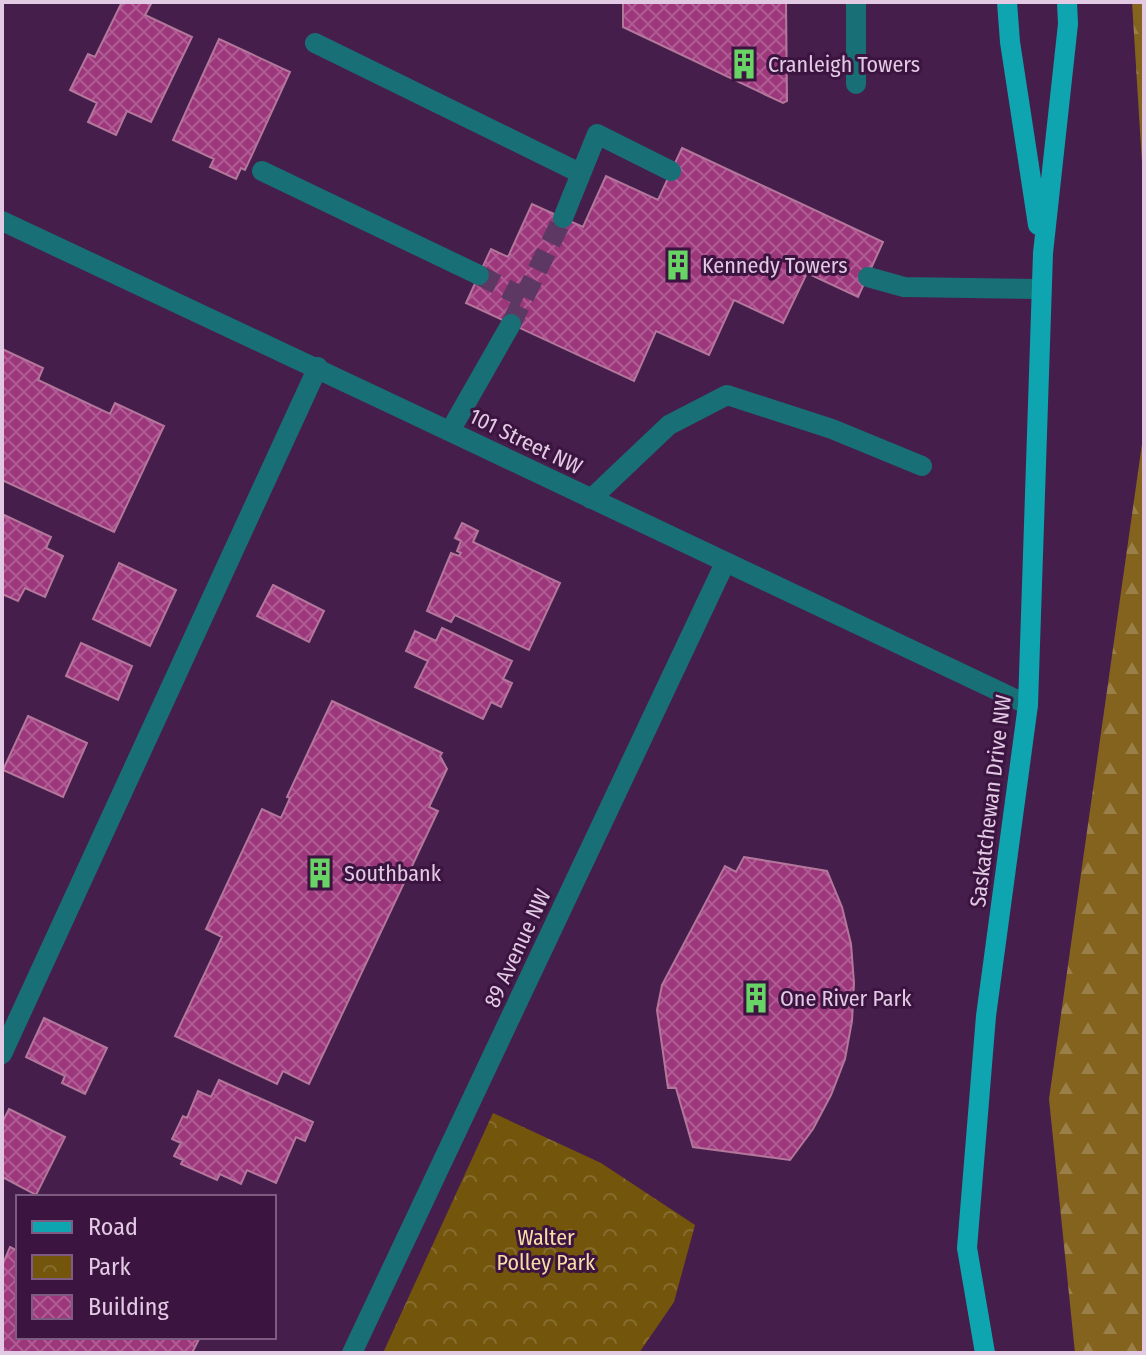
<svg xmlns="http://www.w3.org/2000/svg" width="1146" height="1355" font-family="'Fira Sans Condensed',sans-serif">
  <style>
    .forest { fill: url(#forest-firs) }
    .park { fill: url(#park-crowns) }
    .building { fill: url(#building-cross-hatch); stroke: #b4779c; stroke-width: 2 }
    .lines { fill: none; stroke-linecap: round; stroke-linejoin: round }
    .minor-tunnel { stroke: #5d3862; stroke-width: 20; stroke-dasharray: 20 10; stroke-linecap: butt }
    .minor { stroke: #186f76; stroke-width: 20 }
    .major { stroke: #0ea5b0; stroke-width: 20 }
    .labels { text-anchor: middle; stroke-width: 6; stroke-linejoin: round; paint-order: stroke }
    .poi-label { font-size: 22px; fill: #e2c9e4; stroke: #3b1440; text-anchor: start }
    .street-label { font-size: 22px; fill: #e2c9e4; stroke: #3b1440 }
    .park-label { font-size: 22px; fill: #f9dda9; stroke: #3b1440 }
  </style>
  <defs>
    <pattern id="forest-firs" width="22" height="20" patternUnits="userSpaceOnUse" patternTransform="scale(2)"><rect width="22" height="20" fill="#83631e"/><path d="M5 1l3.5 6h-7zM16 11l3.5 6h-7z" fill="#9a7f49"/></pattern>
    <pattern id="park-crowns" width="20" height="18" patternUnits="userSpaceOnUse" patternTransform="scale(2)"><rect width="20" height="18" fill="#73550c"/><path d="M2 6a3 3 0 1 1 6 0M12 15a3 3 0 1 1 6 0" fill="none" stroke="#876c2f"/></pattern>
    <pattern id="building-cross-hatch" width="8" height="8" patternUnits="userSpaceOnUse" patternTransform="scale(2)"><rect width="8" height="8" fill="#9d377b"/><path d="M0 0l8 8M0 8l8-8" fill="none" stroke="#af5c94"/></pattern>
  </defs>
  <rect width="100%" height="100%" fill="#461e4b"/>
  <path class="forest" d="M 1132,2 L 1144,2 L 1144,195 Z
    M 1144,430 L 1144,1353 L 1075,1353 L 1049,1099 Z"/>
  <path class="park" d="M 493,1113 L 601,1163 L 695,1225 L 674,1302 L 639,1353 L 383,1353 Z"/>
  <path class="building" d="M 122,2 L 152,2 L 145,15 L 192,37 L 151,122 L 127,111 L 116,135 L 88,122 L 97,103 L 70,90 L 88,54 L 95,57 Z
    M 623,2 L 786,2 L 787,101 L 783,103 L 623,27 Z
    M 219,39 L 290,72 L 245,170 L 241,168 L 236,179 L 210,167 L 214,159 L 173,140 Z
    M 682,148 L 883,242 L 858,297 L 807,273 L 783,323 L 734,300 L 709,355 L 656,331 L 634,381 L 466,303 L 491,249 L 508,257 L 532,204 L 583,227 L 606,176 L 658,200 Z
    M 2,349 L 43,368 L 38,380 L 110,414 L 115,403 L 164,426 L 114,532 L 2,480 Z
    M 2,514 L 51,537 L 46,548 L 63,556 L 45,597 L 25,588 L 18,601 L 2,594 Z
    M 462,523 L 478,531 L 473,542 L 560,583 L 529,650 L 455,615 L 451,622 L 427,611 L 451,553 L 459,556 L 461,553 L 457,551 L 461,541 L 455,538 Z
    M 119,563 L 176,590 L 150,646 L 93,619 Z
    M 273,585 L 324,611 L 309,642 L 257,616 Z
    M 442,628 L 512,661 L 503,679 L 512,683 L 501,707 L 491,702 L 483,719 L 415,687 L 428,661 L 406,651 L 415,631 L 436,641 Z
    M 81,643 L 132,666 L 118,700 L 66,676 Z
    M 332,701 L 442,753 L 440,756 L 447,769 L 429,807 L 438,811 L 309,1084 L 283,1071 L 277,1084 L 175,1036 L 222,937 L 206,929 L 262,809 L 281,818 L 290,798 L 287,797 Z
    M 28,716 L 87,743 L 63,797 L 3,770 Z
    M 744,857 L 827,871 L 842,907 L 851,944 L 854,983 L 852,1021 L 845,1059 L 831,1095 L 813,1129 L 790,1160 L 693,1147 L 676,1088 L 668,1088 L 657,1010 L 662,985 L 725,866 L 736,872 Z
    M 44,1018 L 107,1048 L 85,1094 L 62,1083 L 65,1076 L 26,1057 Z
    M 219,1080 L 313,1122 L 305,1141 L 296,1137 L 276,1183 L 247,1170 L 241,1184 L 220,1174 L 217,1180 L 181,1164 L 183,1160 L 174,1156 L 181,1143 L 172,1139 L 183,1116 L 187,1118 L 198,1091 L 211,1097 Z
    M 9,1109 L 65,1137 L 36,1195 L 2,1177 L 2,1123 Z
    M 10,1247 L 18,1251 L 18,1337 L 200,1337 L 192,1353 L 2,1353 L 2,1266 Z"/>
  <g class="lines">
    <path class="minor-tunnel" d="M 479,275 L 524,298
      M 511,324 L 563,218"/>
    <path class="minor" d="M 856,2 L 856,84
      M 315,43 L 580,173
      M 262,171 L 479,275
      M 563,218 L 597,134 L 671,171
      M 2,221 C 345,380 686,545 1028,705
      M 868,277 L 904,287 L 1041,289
      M 450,431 L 511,324
      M 591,499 L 669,425 L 727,395 L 832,429 L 922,466
      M 2,1054 L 318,367
      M 352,1353 L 725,563"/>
    <path class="major" d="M 1007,2 L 1010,42 L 1038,225
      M 985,1353 L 967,1248 L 986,1016 L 1028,705 L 1043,253 L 1068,24 L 1067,2"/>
  </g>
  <defs>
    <g id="building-bare" transform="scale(2.4)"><path d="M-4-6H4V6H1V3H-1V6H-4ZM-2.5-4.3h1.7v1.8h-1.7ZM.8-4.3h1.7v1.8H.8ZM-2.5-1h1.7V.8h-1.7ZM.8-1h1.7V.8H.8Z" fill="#68d465" stroke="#3b1440" stroke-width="2.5" paint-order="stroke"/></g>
  </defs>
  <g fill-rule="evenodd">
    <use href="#building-bare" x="744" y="64"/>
    <use href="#building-bare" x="678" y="265"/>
    <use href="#building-bare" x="320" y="873"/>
    <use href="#building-bare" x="756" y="998"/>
  </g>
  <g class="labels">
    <g class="poi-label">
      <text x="768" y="72">Cranleigh Towers</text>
      <text x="702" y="273">Kennedy Towers</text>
      <text x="344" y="881">Southbank</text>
      <text x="780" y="1006">One River Park</text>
    </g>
    <g class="street-label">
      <text transform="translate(526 441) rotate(26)" y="8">101 Street NW</text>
      <text transform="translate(990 801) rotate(-83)" y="8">Saskatchewan Drive NW</text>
      <text transform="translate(517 948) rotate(-65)" y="8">89 Avenue NW</text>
    </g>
    <g class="park-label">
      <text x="546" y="1245">Walter<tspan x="546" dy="25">Polley Park</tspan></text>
    </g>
  </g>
  <rect width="1146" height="1355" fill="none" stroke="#e2c9e4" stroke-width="8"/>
  <rect x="16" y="1195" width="260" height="144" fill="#3b1440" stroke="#7e5c82" stroke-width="2"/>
  <rect x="32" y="1221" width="40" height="12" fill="#0ea5b0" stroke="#7e5c82" stroke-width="2"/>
  <text x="88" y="1235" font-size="24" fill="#e2c9e4">Road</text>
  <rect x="32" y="1255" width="40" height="24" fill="url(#park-crowns)" stroke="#7e5c82" stroke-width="2"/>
  <text x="88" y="1275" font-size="24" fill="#e2c9e4">Park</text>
  <rect x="32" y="1295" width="40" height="24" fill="url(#building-cross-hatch)" stroke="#7e5c82" stroke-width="2"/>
  <text x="88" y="1315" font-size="24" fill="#e2c9e4">Building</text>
</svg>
